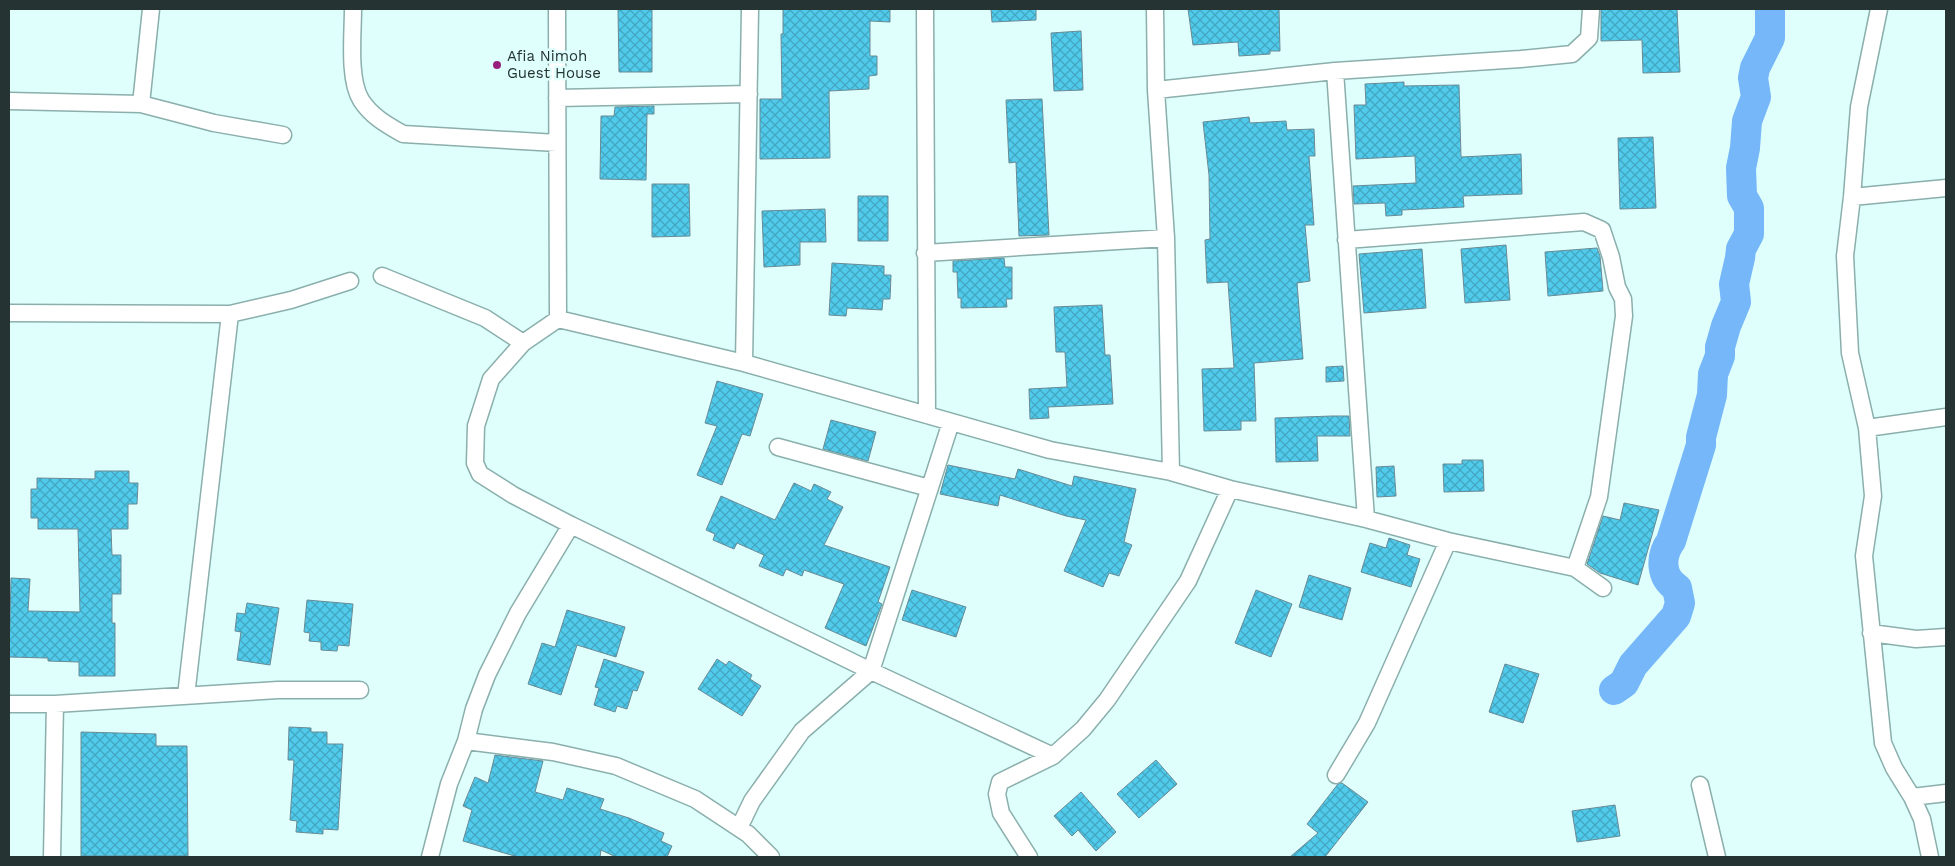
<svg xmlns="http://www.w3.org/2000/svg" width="1955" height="866" font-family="'Work Sans',sans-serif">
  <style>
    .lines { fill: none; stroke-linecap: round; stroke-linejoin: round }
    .river { stroke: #75b7f8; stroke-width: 30 }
    .building { fill: url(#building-cross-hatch); stroke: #688a95 }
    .street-casing { stroke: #8aafac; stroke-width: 19 }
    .street { stroke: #fff; stroke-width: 16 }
    .poi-dot { fill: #971f7b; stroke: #dffffc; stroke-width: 2 }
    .labels { text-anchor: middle; stroke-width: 5; stroke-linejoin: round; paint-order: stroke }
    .poi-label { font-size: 15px; fill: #253432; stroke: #dffffc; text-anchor: start }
  </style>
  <defs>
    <pattern id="building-cross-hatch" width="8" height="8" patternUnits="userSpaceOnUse" patternTransform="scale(1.25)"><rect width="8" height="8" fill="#51cbec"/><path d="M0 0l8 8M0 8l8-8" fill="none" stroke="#43a6c0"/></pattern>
  </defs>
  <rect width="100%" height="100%" fill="#dffffc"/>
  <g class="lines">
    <path class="river" d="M 1614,690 L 1624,683 L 1633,665 L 1676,616 L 1680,603 L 1677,588 C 1660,577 1660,556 1671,541 L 1701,445 L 1701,437 L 1712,395 L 1713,374 L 1720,356 L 1720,347 L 1726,326 L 1736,302 L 1734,284 L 1740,258 L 1741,249 L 1749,234 L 1749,208 L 1742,196 L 1741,168 L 1745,148 L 1747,121 L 1756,97 L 1753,78 L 1755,68 L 1770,38 L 1770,9"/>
  </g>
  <path class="building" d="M 618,9 L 652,9 L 652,72 L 619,72 Z
    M 783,9 L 890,9 L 890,22 L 870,21 L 870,56 L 877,56 L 877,75 L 869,76 L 869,89 L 829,91 L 830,158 L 760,159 L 760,99 L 782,99 L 781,34 L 783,34 Z
    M 991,9 L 1036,9 L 1036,20 L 992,22 Z
    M 1188,9 L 1279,9 L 1280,51 L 1270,51 L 1270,54 L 1239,56 L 1238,42 L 1193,45 Z
    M 1601,9 L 1677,9 L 1680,72 L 1643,73 L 1642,40 L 1601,41 Z
    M 1081,31 L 1083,90 L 1054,91 L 1051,33 Z
    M 1404,82 L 1404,86 L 1459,85 L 1461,157 L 1521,154 L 1522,194 L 1463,196 L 1464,207 L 1402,210 L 1402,215 L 1386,216 L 1385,203 L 1354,204 L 1353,186 L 1416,183 L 1415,156 L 1356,159 L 1354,105 L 1366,105 L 1365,84 Z
    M 1042,99 L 1049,235 L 1019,236 L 1016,162 L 1009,163 L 1006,100 Z
    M 654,106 L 654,114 L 647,114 L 646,180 L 600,179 L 601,116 L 614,116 L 615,107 Z
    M 1249,117 L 1250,123 L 1286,121 L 1287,130 L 1314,129 L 1315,156 L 1309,156 L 1314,225 L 1305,225 L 1310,281 L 1297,283 L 1303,359 L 1254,363 L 1256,421 L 1241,421 L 1241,430 L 1204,431 L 1202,369 L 1234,368 L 1228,282 L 1207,283 L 1205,240 L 1210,239 L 1209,175 L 1203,122 Z
    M 1653,137 L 1656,208 L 1620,209 L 1618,138 Z
    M 652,184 L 689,184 L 690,236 L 652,237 Z
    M 858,196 L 888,196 L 888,241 L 858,241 Z
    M 825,209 L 826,242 L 800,242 L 800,265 L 764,267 L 762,211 Z
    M 1506,245 L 1510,300 L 1465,303 L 1461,249 Z
    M 1597,248 L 1600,256 L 1603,291 L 1548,296 L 1545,252 Z
    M 1422,249 L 1426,308 L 1364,313 L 1359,254 Z
    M 1004,258 L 1005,267 L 1012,267 L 1012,299 L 1006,299 L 1007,307 L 961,308 L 961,298 L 958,298 L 957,272 L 953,272 L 953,261 Z
    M 832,263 L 884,266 L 884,275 L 891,275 L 890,299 L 883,299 L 882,310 L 847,308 L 846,316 L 829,315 Z
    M 1102,305 L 1105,355 L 1110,355 L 1113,404 L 1048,407 L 1049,418 L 1030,419 L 1029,389 L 1067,387 L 1065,352 L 1056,352 L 1054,307 Z
    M 1343,366 L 1344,381 L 1326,382 L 1326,367 Z
    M 717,381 L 763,394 L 750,436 L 742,434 L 722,485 L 697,475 L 717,426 L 705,423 Z
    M 1332,416 L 1349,416 L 1350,436 L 1317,436 L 1318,461 L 1276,462 L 1275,418 Z
    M 831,420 L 876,432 L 868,461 L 823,449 Z
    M 1462,460 L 1483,460 L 1484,491 L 1444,492 L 1443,464 L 1462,464 Z
    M 948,465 L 1015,479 L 1018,469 L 1072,486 L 1074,476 L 1136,489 L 1124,542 L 1132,545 L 1119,576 L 1109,573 L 1103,587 L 1064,571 L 1086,520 L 1066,516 L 1000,495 L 998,506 L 940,494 Z
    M 1394,466 L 1396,496 L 1377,497 L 1376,467 Z
    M 95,471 L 129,471 L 129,483 L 138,483 L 137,504 L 128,504 L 128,529 L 111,529 L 112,555 L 121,555 L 121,594 L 112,594 L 112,623 L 115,623 L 115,676 L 79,676 L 79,662 L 48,661 L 48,658 L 9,657 L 11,578 L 30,579 L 28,611 L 80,612 L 78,529 L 38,529 L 38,518 L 31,518 L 31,489 L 37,489 L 37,478 L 95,479 Z
    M 794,483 L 811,491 L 814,484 L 831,492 L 827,499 L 843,507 L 824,545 L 890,567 L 878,602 L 882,604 L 866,646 L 825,628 L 844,584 L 804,570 L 802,576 L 786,569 L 783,576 L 759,566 L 764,555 L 737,543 L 734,549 L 713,540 L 715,534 L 706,530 L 721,496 L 775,520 Z
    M 1624,503 L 1659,510 L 1638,585 L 1600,573 L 1587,564 L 1603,516 L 1620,520 Z
    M 1389,538 L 1410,545 L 1407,555 L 1420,559 L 1411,587 L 1361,572 L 1370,543 L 1386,548 Z
    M 1309,575 L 1351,588 L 1342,620 L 1299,607 Z
    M 912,590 L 966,607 L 956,637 L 902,620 Z
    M 1256,590 L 1292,604 L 1271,657 L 1235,643 Z
    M 307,600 L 353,604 L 349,646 L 338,645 L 337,651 L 321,650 L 321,642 L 309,641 L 310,633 L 304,632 Z
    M 247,603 L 279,608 L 270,665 L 237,660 L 241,632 L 235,631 L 237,613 L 245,614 Z
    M 567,610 L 625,627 L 616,657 L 577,645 L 561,695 L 528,684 L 542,643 L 555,647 Z
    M 604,659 L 644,672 L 637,691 L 633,690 L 627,709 L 617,706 L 615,712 L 594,705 L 599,688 L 595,687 Z
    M 717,659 L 726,665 L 729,661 L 752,675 L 750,679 L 761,686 L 742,716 L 698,689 Z
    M 1505,664 L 1539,674 L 1523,723 L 1489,712 Z
    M 289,727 L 311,728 L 311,732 L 327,732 L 327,744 L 343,744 L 338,830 L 323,829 L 323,834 L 296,832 L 297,821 L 290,820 L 294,760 L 288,760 Z
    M 81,732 L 156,734 L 156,746 L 187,746 L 188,856 L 81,856 Z
    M 495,755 L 543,761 L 535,792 L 563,800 L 567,788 L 604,799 L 600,809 L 629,818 L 664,833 L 661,841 L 672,846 L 667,857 L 616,857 L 601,850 L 600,857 L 518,857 L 463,841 L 472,810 L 463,806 L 475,777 L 488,783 Z
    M 1156,760 L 1177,784 L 1139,818 L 1117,794 Z
    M 1342,783 L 1368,802 L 1325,857 L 1290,857 L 1318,833 L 1307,824 L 1338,784 Z
    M 1081,792 L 1116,832 L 1096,851 L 1078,830 L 1072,836 L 1054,816 Z
    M 1615,805 L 1620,836 L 1577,842 L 1572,811 Z"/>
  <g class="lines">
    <g class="street-casing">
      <path id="street" d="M 353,9 C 353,34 348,79 361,100 C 371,116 387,125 403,134 L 557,143
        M 557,9 L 558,319
        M 925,9 L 927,415
        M 1155,9 L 1156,90 L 1166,238 L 1171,472
        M 1879,9 L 1859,107 L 1852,197 L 1845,256 L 1850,353 L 1867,428 L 1873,496 L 1864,556 L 1883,743 L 1894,768 L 1912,797 L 1922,819 L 1930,857
        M 1335,71 L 1366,519
        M 1156,90 L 1335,71 L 1521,59 L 1572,54 L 1589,38 L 1591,9
        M 557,98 L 749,94
        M 9,101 L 141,104 L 214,123 L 283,135
        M 141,104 L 151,9
        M 1852,197 L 1946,188
        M 1346,240 L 1584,222 L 1602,230 L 1611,257 L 1617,287 L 1623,299 L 1624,316 L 1599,497 L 1575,568
        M 925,253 L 1166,238
        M 382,276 L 485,318 L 523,343
        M 9,313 L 230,314 L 291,300 L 350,281
        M 744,363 L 750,9
        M 1867,428 L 1946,417
        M 778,447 L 929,488
        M 1871,633 L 1916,639 L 1946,637
        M 186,696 L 230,314
        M 9,704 L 55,704 L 278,690 L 360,690
        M 466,741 L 553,752 L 616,766 L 695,799 L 748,834 L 771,857
        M 1053,756 L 871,671 L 571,525 L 513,495 L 480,474 L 475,463 L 476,426 L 491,379 L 523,343 L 558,319 L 744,363 L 1050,450 L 1171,472 L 1230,489 L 1366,519 L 1448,541 L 1575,568 L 1603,588
        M 1336,775 L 1367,723 L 1448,541
        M 1700,785 L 1717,857
        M 1912,797 L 1946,793
        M 739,828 L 752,801 L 802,731 L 871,671 L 951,422
        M 52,857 L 55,704
        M 430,857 L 449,784 L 466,741 L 474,709 L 487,675 L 518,613 L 571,525
        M 1029,857 L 1001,813 L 997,794 L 1000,782 L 1053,756 L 1083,729 L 1107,700 L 1188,581 L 1230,489"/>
    </g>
    <use href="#street" class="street"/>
  </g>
  <circle class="poi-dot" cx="497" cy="65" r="5"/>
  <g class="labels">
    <g class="poi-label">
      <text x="507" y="61">Afia Nimoh<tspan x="507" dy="17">Guest House</tspan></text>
    </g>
  </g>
  <rect width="1955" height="866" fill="none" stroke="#253432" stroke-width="20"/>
</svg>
